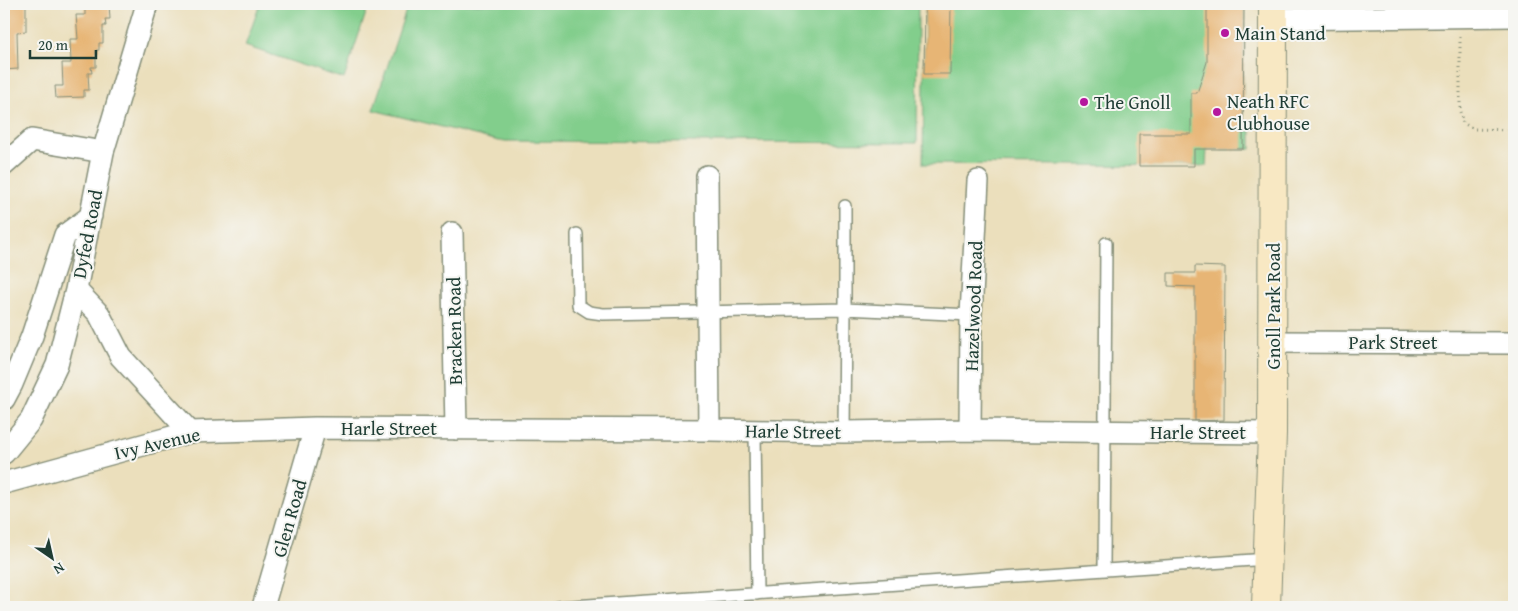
<svg xmlns="http://www.w3.org/2000/svg" width="1518" height="611" font-family="'Gentium Book Plus',serif">
  <style>
    .green { fill: #82ce8c; stroke: #508660 }
    .building { fill: #e7b575 }
    .lines { fill: none; stroke-linecap: round; stroke-linejoin: round }
    .lane-casing { stroke: #858e78; stroke-width: 14 }
    .street-casing { stroke: #858e78; stroke-width: 24 }
    .secondary-casing { stroke: #858e78; stroke-width: 30 }
    .path { stroke: #858e78; stroke-width: 3; stroke-dasharray: 1 4; stroke-linecap: butt }
    .lane { stroke: #fff; stroke-width: 11 }
    .street { stroke: #fff; stroke-width: 21 }
    .secondary { stroke: #f8e8c3; stroke-width: 28 }
    .poi-dot { fill: #b5179e; stroke: #f6f6f2; stroke-width: 2 }
    .labels { text-anchor: middle; stroke-width: 4; stroke-linejoin: round; paint-order: stroke }
    .poi-label { font-size: 19px; fill: #1f3d34; stroke: #f6f6f2; text-anchor: start }
    .street-label { font-size: 19px; fill: #1f3d34; stroke: #f6f6f2 }
  </style>
  <rect width="100%" height="100%" fill="#f6f6f2"/>
  <filter id="ink" filterUnits="userSpaceOnUse"><feTurbulence type="fractalNoise" baseFrequency=".02" numOctaves="2"/><feDisplacementMap in="SourceGraphic" scale="10" xChannelSelector="R" yChannelSelector="G"/><feConvolveMatrix kernelMatrix="1 2 1 2 8 2 1 2 1" color-interpolation-filters="sRGB"/></filter>
  <filter id="wash" filterUnits="userSpaceOnUse"><feTurbulence type="fractalNoise" baseFrequency=".0096" numOctaves="4" result="noise"/><feDisplacementMap in="SourceGraphic" scale="20" xChannelSelector="R" yChannelSelector="G"/><feGaussianBlur stdDeviation="1.12" result="paint"/><feColorMatrix in="noise" values="0 0 0 0 0 0 0 0 0 0 0 0 0 0 0 0 0 1.4 0 .05"/><feComposite in="paint" operator="in"/></filter>
  <g filter="url(#wash)">
    <rect width="100%" height="100%" fill="#ebdfbc"/>
    <path class="green" d="M 260,4 L 369,4 L 344,79 L 245,46 Z
      M 408,4 L 918,4 L 917,143 L 499,141 L 373,110 Z
      M 925,4 L 1244,4 L 1243,131 L 1251,131 L 1251,149 L 1207,149 L 1206,166 L 923,164 Z"/>
    <g id="blocks">
      <path class="building" d="M 4,4 L 26,4 L 26,31 L 17,32 L 18,69 L 4,70 Z
        M 85,4 L 109,4 L 110,19 L 105,19 L 106,26 L 103,26 L 103,43 L 99,43 L 99,50 L 96,50 L 96,67 L 91,67 L 92,73 L 88,73 L 89,90 L 84,90 L 84,97 L 56,98 L 55,86 L 63,86 L 62,63 L 71,63 L 70,39 L 78,39 L 76,15 L 85,15 Z
        M 925,4 L 951,4 L 950,74 L 924,74 Z
        M 1207,4 L 1244,4 L 1243,149 L 1194,149 L 1194,166 L 1139,166 L 1139,134 L 1191,134 L 1191,93 L 1197,93 L 1207,62 Z
        M 1195,266 L 1225,267 L 1224,420 L 1195,421 L 1195,287 L 1168,286 L 1168,273 L 1195,273 Z"/>
    </g>
  </g>
  <g filter="url(#ink)">
    <use href="#blocks" fill-opacity="0" stroke="#858e78" stroke-width="1"/>
    <g class="lines">
      <g class="lane-casing">
        <path id="lane" d="M 577,234 L 578,305 L 589,312 L 603,314 L 845,309 L 971,315
          M 755,431 L 757,594
          M 844,432 L 845,309 L 845,206
          M 1104,570 L 1106,243
          M 558,607 L 1268,559"/>
      </g>
      <g class="street-casing">
        <path id="street" d="M 1273,19 L 1514,16
          M 4,165 L 32,140 L 103,152
          M 707,176 L 709,430
          M 452,233 L 456,429
          M 76,290 L 99,314 L 121,357 L 190,432
          M 1273,342 L 1514,343
          M 4,399 L 12,384 L 32,336 L 65,235 L 91,216
          M 970,430 L 971,315 L 978,181
          M 4,453 L 31,420 L 57,365 L 76,290 L 103,152 L 147,4
          M 4,483 L 190,432 L 315,428 L 709,430 L 844,432 L 970,430 L 1272,433
          M 263,607 L 315,428"/>
      </g>
      <g class="secondary-casing">
        <path id="secondary" d="M 1266,607 L 1272,433 L 1273,4"/>
      </g>
      <path class="path" d="M 1460,37 L 1460,112 L 1463,123 L 1474,129 L 1514,130"/>
      <use href="#lane" class="lane"/>
      <use href="#street" class="street"/>
      <use href="#secondary" class="secondary"/>
    </g>
  </g>
  <g class="poi-dot">
    <circle cx="1225" cy="33" r="5"/>
    <circle cx="1084" cy="102" r="5"/>
    <circle cx="1217" cy="112" r="5"/>
  </g>
  <g class="labels">
    <g class="poi-label">
      <text x="1235" y="40">Main Stand</text>
      <text x="1227" y="108">Neath RFC<tspan x="1227" dy="22">Clubhouse</tspan></text>
      <text x="1094" y="109">The Gnoll</text>
    </g>
    <g class="street-label">
      <text transform="translate(87 234) rotate(-79)" y="7">Dyfed Road</text>
      <text transform="translate(973 306) rotate(-88)" y="7">Hazelwood Road</text>
      <text transform="translate(1273 306) rotate(-90)" y="7">Gnoll Park Road</text>
      <text transform="translate(454 331) rotate(-91)" y="7">Bracken Road</text>
      <text x="1393" y="349">Park Street</text>
      <text x="389" y="435">Harle Street</text>
      <text transform="translate(793 431) rotate(1)" y="7">Harle Street</text>
      <text x="1198" y="439">Harle Street</text>
      <text transform="translate(157 443) rotate(-13)" y="7">Ivy Avenue</text>
      <text transform="translate(289 518) rotate(-74)" y="7">Glen Road</text>
    </g>
  </g>
  <rect width="1518" height="611" fill="none" stroke="#f6f6f2" stroke-width="20"/>
  <g transform="translate(52 558) rotate(146)" stroke="#f6f6f2" stroke-width="4" paint-order="stroke">
  <path d="M0-4L9 19L0 12L-9 19Z" fill="#1f3d34"/>
  <text y="-8" font-size="14" font-weight="bold" text-anchor="middle" fill="#1f3d34">N</text>
  </g>
  <path d="M30 50v8h66v-8" fill="none" stroke="#1f3d34" stroke-width="2.5"/>
  <text x="38" y="50" font-size="15" fill="#1f3d34" stroke="#f6f6f2" stroke-width="4" paint-order="stroke">20 m</text>
</svg>
